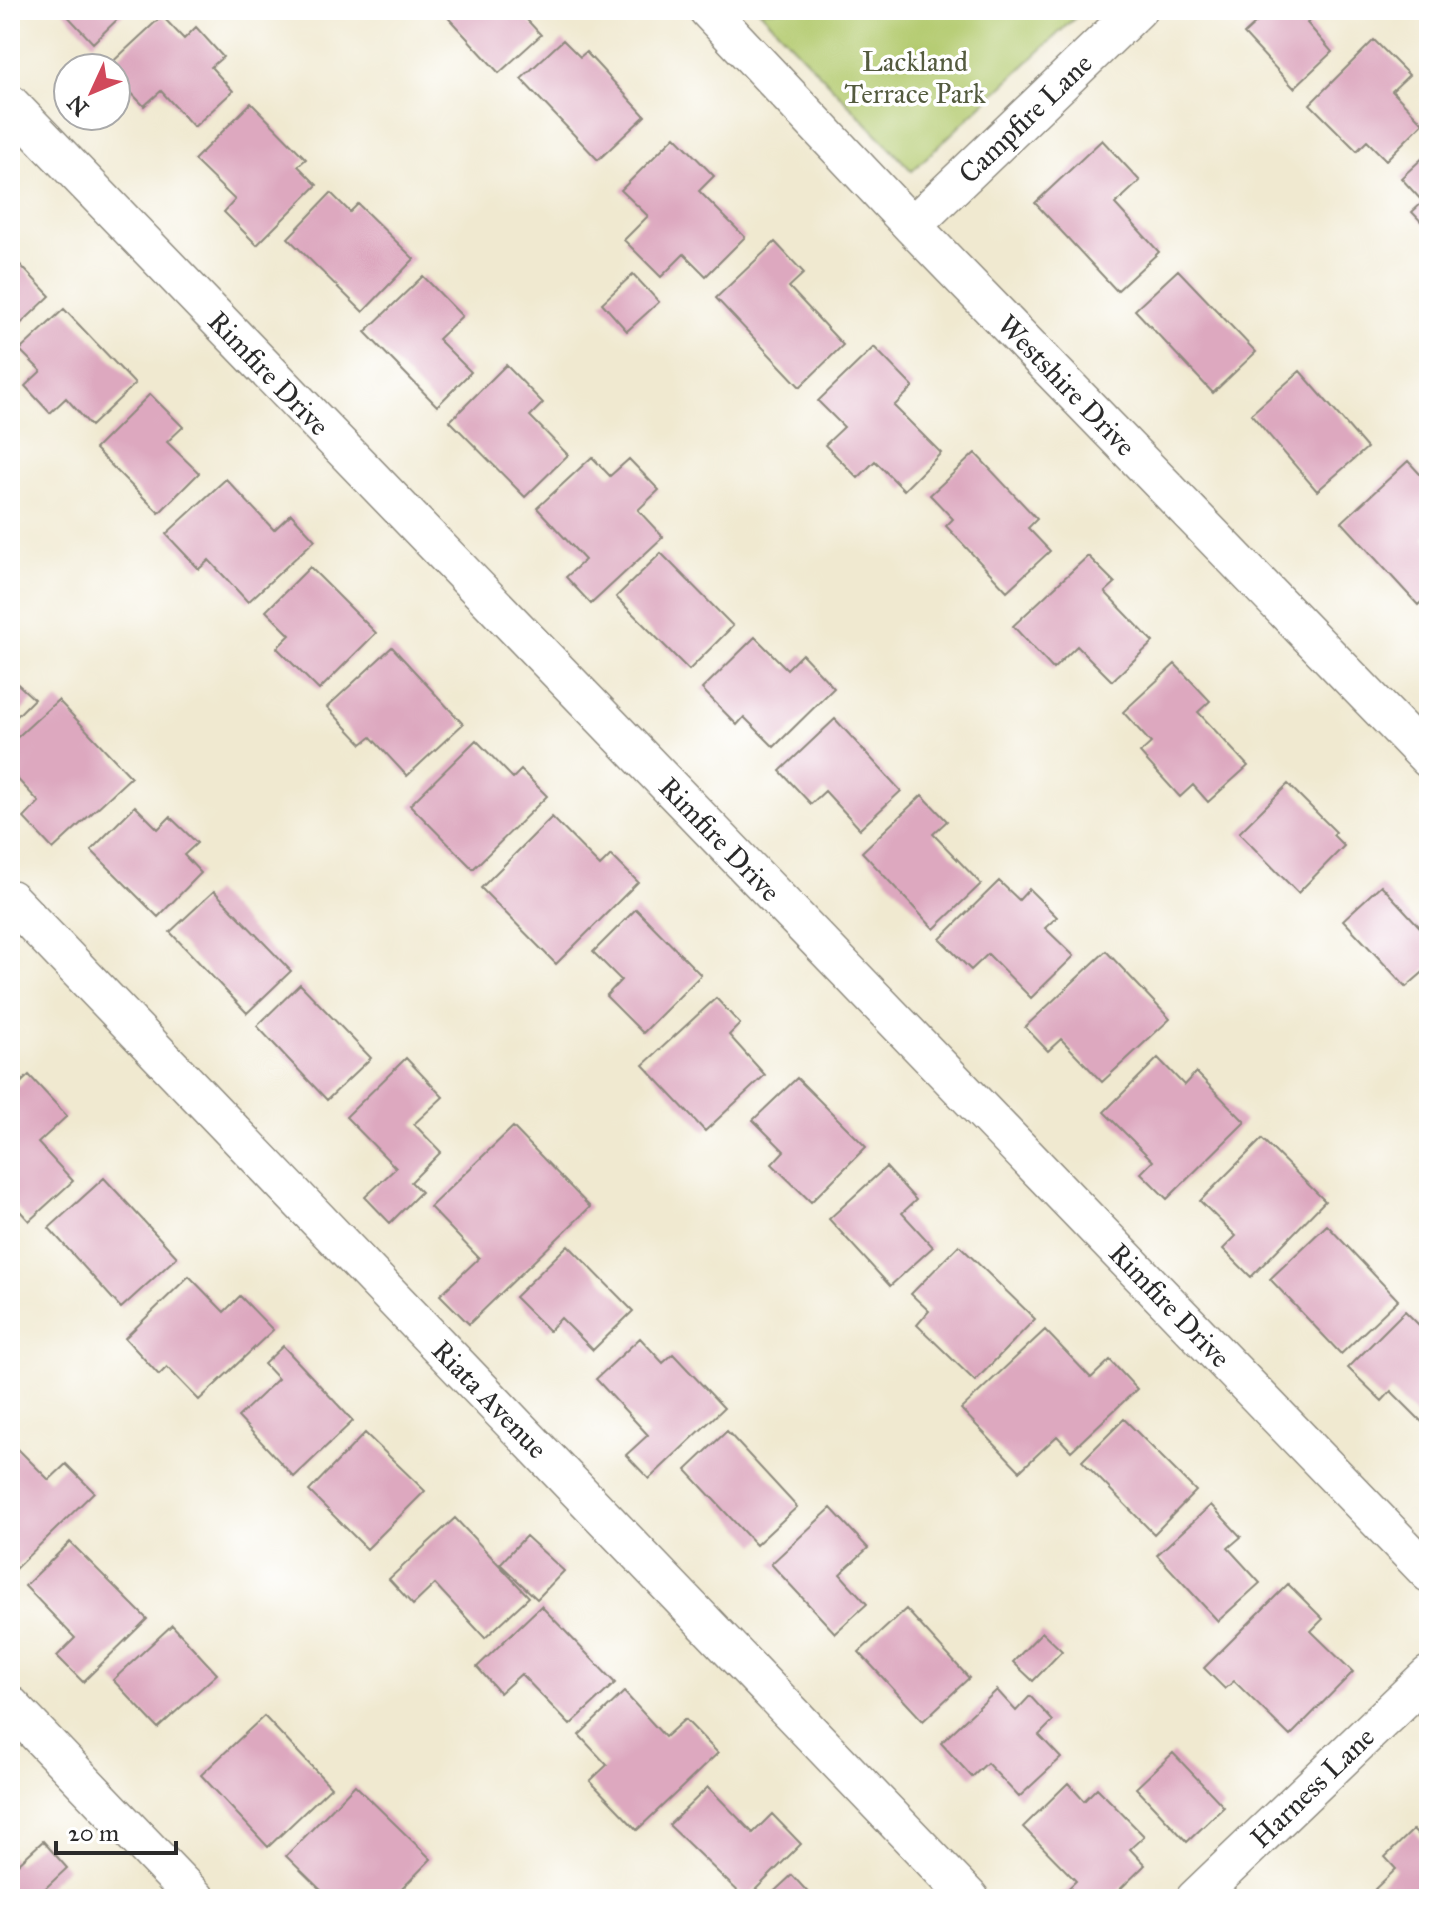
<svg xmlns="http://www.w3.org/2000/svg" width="1439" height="1909" font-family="'IM FELL Great Primer',serif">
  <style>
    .green { fill: #b4cb6f; stroke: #707b4d; stroke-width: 2 }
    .building { fill: #dda8bf }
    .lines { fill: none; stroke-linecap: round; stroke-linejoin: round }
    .minor-casing { stroke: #8e8a7e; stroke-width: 41 }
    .minor { stroke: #fff; stroke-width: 38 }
    .labels { text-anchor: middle; stroke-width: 7; stroke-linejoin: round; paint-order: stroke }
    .park-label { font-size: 28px; fill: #545b3f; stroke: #fff }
    .street-label { font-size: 28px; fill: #2b2b2b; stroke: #fff }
  </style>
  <rect width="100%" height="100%" fill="#fff"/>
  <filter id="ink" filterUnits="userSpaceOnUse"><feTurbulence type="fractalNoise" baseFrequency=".0125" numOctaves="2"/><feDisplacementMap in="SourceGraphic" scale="16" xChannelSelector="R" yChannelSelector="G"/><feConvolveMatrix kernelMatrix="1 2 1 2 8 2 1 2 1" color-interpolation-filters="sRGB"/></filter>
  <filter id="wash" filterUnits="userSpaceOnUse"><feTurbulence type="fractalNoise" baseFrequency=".006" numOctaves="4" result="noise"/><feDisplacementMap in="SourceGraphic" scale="32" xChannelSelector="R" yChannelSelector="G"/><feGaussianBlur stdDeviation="1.8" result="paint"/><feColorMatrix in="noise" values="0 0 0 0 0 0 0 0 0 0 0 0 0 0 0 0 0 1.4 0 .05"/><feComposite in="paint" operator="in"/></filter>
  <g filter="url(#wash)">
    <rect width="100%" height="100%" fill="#f0e9d0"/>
    <path class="green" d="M 759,10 L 1083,10 L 912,171 Z"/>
    <g id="blocks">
      <path class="building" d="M 62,10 L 127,10 L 93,43 Z
        M 441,10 L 518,10 L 541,35 L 499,73 Z
        M 1244,10 L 1321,10 L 1307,23 L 1332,52 L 1294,88 L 1244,34 L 1256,23 Z
        M 162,16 L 184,39 L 196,27 L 223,57 L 211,67 L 233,91 L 194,127 L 161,91 L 144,106 L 116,77 L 116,68 L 106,68 Z
        M 563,40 L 580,57 L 586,52 L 645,116 L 598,160 L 521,79 Z
        M 1374,40 L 1409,75 L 1392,91 L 1423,123 L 1386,160 L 1367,141 L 1357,151 L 1310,104 Z
        M 251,103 L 306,159 L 298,166 L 317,185 L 257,245 L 224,212 L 235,200 L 194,160 Z
        M 675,136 L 714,176 L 699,191 L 745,237 L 706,276 L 684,254 L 661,277 L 624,240 L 648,216 L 621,190 Z
        M 1102,140 L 1140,181 L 1115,204 L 1159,252 L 1117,291 L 1035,203 Z
        M 1429,152 L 1429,230 L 1412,212 L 1423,202 L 1401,178 Z
        M 331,193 L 350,212 L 358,204 L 414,259 L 363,312 L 288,238 Z
        M 775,242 L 804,273 L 789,287 L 843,345 L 800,387 L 716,298 Z
        M 10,254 L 50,296 L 10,334 Z
        M 1178,270 L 1256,352 L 1213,393 L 1135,310 Z
        M 633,274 L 659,302 L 627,331 L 602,303 Z
        M 423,276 L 462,316 L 438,339 L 471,372 L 437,406 L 365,332 Z
        M 64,309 L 135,384 L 91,426 L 66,398 L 50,413 L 25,386 L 41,371 L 20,350 Z
        M 874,347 L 913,387 L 894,406 L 941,453 L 904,490 L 875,461 L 858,478 L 825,445 L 844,427 L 818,401 Z
        M 506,365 L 543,403 L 530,416 L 568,455 L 525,497 L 450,421 Z
        M 1300,371 L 1367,448 L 1317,491 L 1251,414 Z
        M 150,394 L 183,427 L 167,442 L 199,473 L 159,513 L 95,449 Z
        M 975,453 L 1037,519 L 1028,528 L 1050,551 L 1007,591 L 946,526 L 953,519 L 930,495 Z
        M 592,457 L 610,476 L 629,459 L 659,490 L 638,510 L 663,537 L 591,604 L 566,577 L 585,560 L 537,508 Z
        M 1408,461 L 1429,484 L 1429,533 L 1424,538 L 1429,544 L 1429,595 L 1418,605 L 1342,522 Z
        M 226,479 L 274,530 L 291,514 L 315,540 L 248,602 L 209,560 L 199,569 L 166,534 Z
        M 661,553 L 733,626 L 689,670 L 616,597 Z
        M 1088,556 L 1115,583 L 1105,592 L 1153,642 L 1112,681 L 1077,646 L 1053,669 L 1013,626 Z
        M 310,567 L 376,633 L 319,690 L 277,648 L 290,635 L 266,611 Z
        M 755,637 L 787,669 L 802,654 L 834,688 L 774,747 L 744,717 L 737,725 L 702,689 Z
        M 392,647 L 463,724 L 407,776 L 371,737 L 362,744 L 327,707 Z
        M 1175,664 L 1210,701 L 1198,712 L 1248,766 L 1208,802 L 1193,785 L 1180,797 L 1140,753 L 1151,743 L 1123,712 Z
        M 10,677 L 34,699 L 10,723 Z
        M 58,700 L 131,777 L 53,849 L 24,818 L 39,802 L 10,771 L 10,744 Z
        M 835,719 L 901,791 L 860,829 L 825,791 L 811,804 L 780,771 Z
        M 476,740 L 513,778 L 521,770 L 547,796 L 473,869 L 410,805 Z
        M 1288,784 L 1336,832 L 1333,835 L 1344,846 L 1298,893 L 1239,833 Z
        M 922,795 L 947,821 L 933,834 L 981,884 L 934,929 L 862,852 Z
        M 135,806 L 158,829 L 170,817 L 197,843 L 184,855 L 201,873 L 158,917 L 91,850 Z
        M 552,817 L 600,866 L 611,855 L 638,882 L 556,964 L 481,888 Z
        M 999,881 L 1019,900 L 1029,889 L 1057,917 L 1045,928 L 1074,956 L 1031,998 L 988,954 L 971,970 L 940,939 Z
        M 1381,885 L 1429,937 L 1429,967 L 1406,987 L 1343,920 Z
        M 214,891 L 291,971 L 247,1013 L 170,932 Z
        M 636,909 L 701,975 L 643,1033 L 606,996 L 621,980 L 593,952 Z
        M 1106,951 L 1170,1019 L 1102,1082 L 1061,1039 L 1048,1051 L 1025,1027 Z
        M 300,984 L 371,1058 L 327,1100 L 257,1026 Z
        M 716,998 L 740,1024 L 729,1035 L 765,1075 L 705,1131 L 643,1065 Z
        M 406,1058 L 443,1097 L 414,1124 L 441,1152 L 411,1182 L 421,1192 L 390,1223 L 365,1197 L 396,1168 L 346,1117 Z
        M 1158,1058 L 1184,1085 L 1196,1072 L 1245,1122 L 1167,1199 L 1141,1173 L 1153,1161 L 1104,1112 Z
        M 29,1075 L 67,1116 L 38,1143 L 73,1181 L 29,1221 L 10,1200 L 10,1093 Z
        M 797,1078 L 866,1147 L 811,1202 L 772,1164 L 784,1151 L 753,1120 Z
        M 513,1127 L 590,1207 L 469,1324 L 440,1295 L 479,1258 L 430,1207 Z
        M 1262,1139 L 1325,1201 L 1251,1277 L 1223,1249 L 1236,1236 L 1200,1201 Z
        M 886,1167 L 916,1200 L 902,1213 L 933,1247 L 890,1286 L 829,1219 Z
        M 104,1178 L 177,1257 L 121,1308 L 49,1228 Z
        M 1327,1225 L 1398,1300 L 1341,1354 L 1270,1279 Z
        M 568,1245 L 633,1311 L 593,1350 L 561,1318 L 549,1331 L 515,1297 Z
        M 959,1245 L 1035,1319 L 975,1381 L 917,1325 L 929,1311 L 911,1294 Z
        M 189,1276 L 224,1312 L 240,1296 L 273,1330 L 199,1400 L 167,1367 L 159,1375 L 125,1338 Z
        M 1405,1311 L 1429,1335 L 1429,1429 L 1391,1391 L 1382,1401 L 1348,1368 Z
        M 1045,1330 L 1091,1378 L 1110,1360 L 1137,1389 L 1071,1451 L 1057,1436 L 1020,1471 L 961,1409 Z
        M 640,1338 L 663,1363 L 673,1354 L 724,1408 L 649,1479 L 626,1455 L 648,1435 L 596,1379 Z
        M 283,1346 L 353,1421 L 294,1477 L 238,1417 L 278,1379 L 264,1364 Z
        M 1124,1419 L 1196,1491 L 1154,1534 L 1082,1461 Z
        M 727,1431 L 797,1507 L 756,1545 L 686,1470 Z
        M 365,1433 L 425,1491 L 367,1549 L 309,1491 Z
        M 10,1441 L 49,1480 L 66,1464 L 94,1492 L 10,1574 L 10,1519 L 14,1515 L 10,1510 Z
        M 1211,1505 L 1241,1537 L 1228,1548 L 1260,1583 L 1218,1621 L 1157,1555 Z
        M 831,1508 L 868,1548 L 840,1574 L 867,1604 L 835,1633 L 771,1564 Z
        M 455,1518 L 529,1597 L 485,1638 L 435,1584 L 413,1605 L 389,1579 Z
        M 526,1536 L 564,1571 L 537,1599 L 500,1564 Z
        M 70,1542 L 147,1619 L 83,1682 L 57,1656 L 75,1638 L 25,1586 Z
        M 1288,1584 L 1323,1619 L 1311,1631 L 1353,1672 L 1290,1736 L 1234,1681 L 1225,1689 L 1204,1668 Z
        M 541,1606 L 615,1683 L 570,1725 L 521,1674 L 500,1693 L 477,1667 Z
        M 906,1609 L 969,1678 L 923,1721 L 859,1652 Z
        M 172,1625 L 217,1674 L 158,1728 L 113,1680 Z
        M 1042,1632 L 1062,1651 L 1033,1681 L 1013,1662 Z
        M 997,1690 L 1016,1711 L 1030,1696 L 1053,1721 L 1039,1735 L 1061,1758 L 1019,1797 L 987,1763 L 972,1777 L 941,1743 Z
        M 624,1692 L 665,1737 L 685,1719 L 718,1753 L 637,1830 L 590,1781 L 607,1765 L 579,1735 Z
        M 264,1716 L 331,1787 L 268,1847 L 201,1775 Z
        M 1173,1753 L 1224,1807 L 1187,1842 L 1136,1788 Z
        M 1068,1783 L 1084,1801 L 1097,1788 L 1144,1836 L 1130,1849 L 1145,1865 L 1110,1899 L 1057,1899 L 1076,1881 L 1023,1827 Z
        M 355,1785 L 431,1859 L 392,1899 L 330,1899 L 286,1856 Z
        M 708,1787 L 753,1833 L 772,1814 L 801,1844 L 746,1899 L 669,1825 Z
        M 1413,1830 L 1429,1847 L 1429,1899 L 1386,1899 L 1375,1889 L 1396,1869 L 1385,1857 Z
        M 43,1841 L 67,1868 L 34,1899 L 10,1899 L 10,1856 L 18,1864 Z
        M 792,1875 L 814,1899 L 766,1899 Z"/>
    </g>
  </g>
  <g filter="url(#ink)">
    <use href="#blocks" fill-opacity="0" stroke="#8e8a7e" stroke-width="2"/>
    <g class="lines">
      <g class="minor-casing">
        <path id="minor" d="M 708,10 L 912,226 L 1429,759
          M 10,104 L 1429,1573
          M 912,226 L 1137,10
          M 10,899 L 970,1899
          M 10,1705 L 196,1899
          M 1195,1899 L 1429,1675"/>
      </g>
      <use href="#minor" class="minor"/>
    </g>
  </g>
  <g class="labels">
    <g class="park-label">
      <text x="915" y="71">Lackland<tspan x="915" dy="32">Terrace Park</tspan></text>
    </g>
    <g class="street-label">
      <text transform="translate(1025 118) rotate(-44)" y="10">Campfire Lane</text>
      <text transform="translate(269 373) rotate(46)" y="10">Rimfire Drive</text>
      <text transform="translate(1067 385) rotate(46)" y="10">Westshire Drive</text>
      <text transform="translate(720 839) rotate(46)" y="10">Rimfire Drive</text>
      <text transform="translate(1170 1305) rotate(46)" y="10">Rimfire Drive</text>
      <text transform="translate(490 1399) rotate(46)" y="10">Riata Avenue</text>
      <text transform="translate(1312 1787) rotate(-44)" y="10">Harness Lane</text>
    </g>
  </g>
  <rect width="1439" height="1909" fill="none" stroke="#fff" stroke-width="40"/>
  <g transform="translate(92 92) rotate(226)"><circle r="38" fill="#ffffff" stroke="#aaaaaa" stroke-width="2"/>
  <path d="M0-6L14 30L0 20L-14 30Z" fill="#d1495b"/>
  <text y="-12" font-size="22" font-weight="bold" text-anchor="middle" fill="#2b2b2b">N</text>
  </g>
  <path d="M56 1841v12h120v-12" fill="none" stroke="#2b2b2b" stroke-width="4"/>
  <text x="68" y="1841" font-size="24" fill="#2b2b2b" stroke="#ffffff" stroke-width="6" paint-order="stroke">20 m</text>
</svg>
